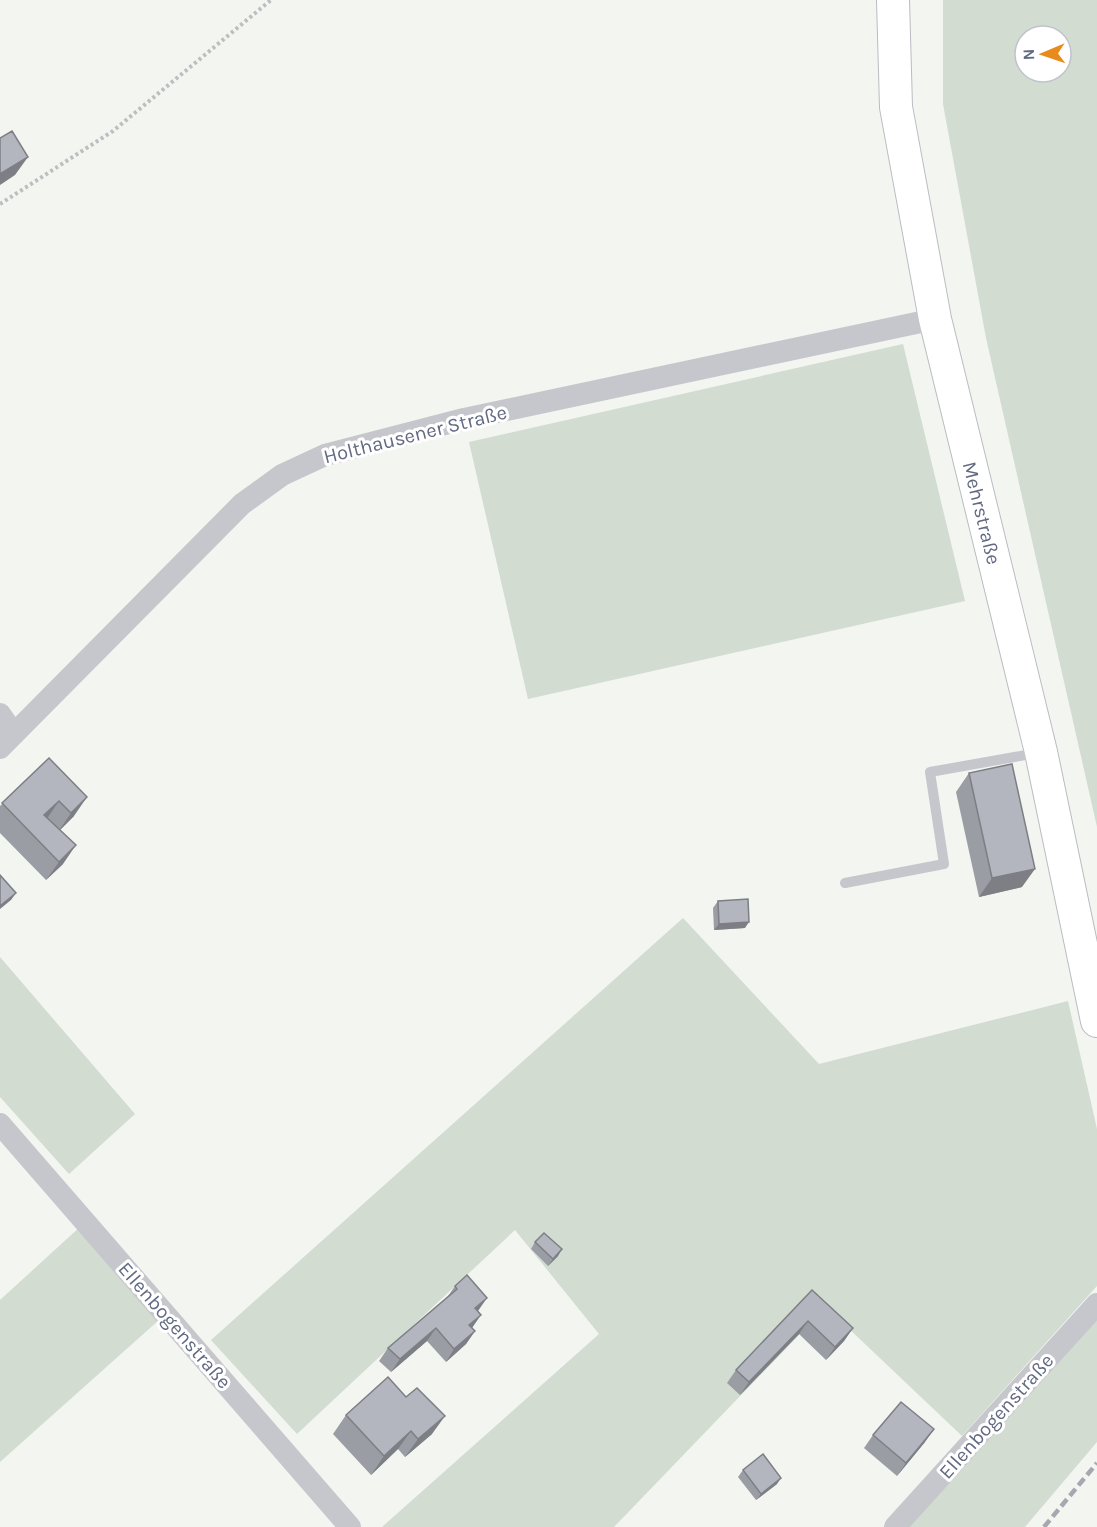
<svg xmlns="http://www.w3.org/2000/svg" width="1097" height="1527" font-family="Karla,sans-serif">
  <style>
    .green { fill: #d2dcd1; fill-rule: evenodd }
    .lines { fill: none; stroke-linecap: round; stroke-linejoin: round }
    .secondary-casing { stroke: #babcc2; stroke-width: 34 }
    .path { stroke: #bdbec0; stroke-width: 4; stroke-dasharray: 3 3; stroke-linecap: butt }
    .lane { stroke: #c6c7cc; stroke-width: 10 }
    .street { stroke: #c6c7cc; stroke-width: 22 }
    .secondary { stroke: #fff; stroke-width: 32 }
    .rail { stroke: #a5a8b0; stroke-width: 4.5; stroke-dasharray: 9 4.5; stroke-linecap: butt }
    .wall { fill: #9a9da3 }
    .shaded-wall { fill: #7d7f85 }
    .building { fill: #b3b6be; stroke: #7d7f85; stroke-width: 1.5 }
    .labels { text-anchor: middle; stroke-width: 6; stroke-linejoin: round; paint-order: stroke }
    .street-label { font-size: 20px; fill: #626a82; stroke: #fff }
  </style>
  <rect width="100%" height="100%" fill="#f3f5f0"/>
  <path class="green" d="M943 0H1097V827L986 338 943 104ZM1025 36H1061V72H1025Z
    M903 344 965 601 528 699 469 442Z
    M683 918 819 1064 1068 1001 1097 1129V1286L962 1436 826 1307 614 1527H382L599 1334 515 1230 297 1434 211 1340Z
    M0 957 135 1114 69 1174 0 1097Z
    M81 1226 159 1320 0 1462V1300Z
    M1097 1315V1442L1025 1527H907Z"/>
  <g class="lines">
    <defs>
      <path id="secondary" d="M893 0 896 107 935 319 1041 752 1097 1021"/>
    </defs>
    <use href="#secondary" class="secondary-casing"/>
    <path class="path" d="M0 204 113 131 271 0"/>
    <path class="lane" d="M845 883 944 864 930 772 1037 753"/>
    <path class="street" d="M0 714 14 734
      M0 748 242 504 282 475 325 455 464 419 935 319
      M0 1124 350 1527
      M895 1527 1097 1304"/>
    <use href="#secondary" class="secondary"/>
    <path class="rail" d="M1044 1527 1097 1463"/>
  </g>
  <path class="wall" d="M49 758 74 816 60 830 63 864 46 880 0 833V806Z
    M969 773 1022 887 979 897 956 792Z
    M718 901 745 928 714 930 713 908Z
    M535 1242 558 1256 548 1266 531 1249Z
    M455 1286 477 1311 472 1328 475 1331 466 1344 446 1362 427 1341 391 1372 379 1361 388 1348 446 1299Z
    M812 1290 853 1328 844 1341 826 1360 799 1334 740 1395 727 1383 736 1370Z
    M346 1415 432 1434 405 1457 398 1449 371 1475 333 1434Z
    M873 1435 925 1442 897 1476 864 1448Z
    M743 1470 777 1484 756 1500 738 1477Z"/>
  <path class="shaded-wall" d="M28 157 15 175 0 185V174Z
    M87 797 74 816 58 832 71 813Z
    M59 801 46 820 31 834 44 815Z
    M76 845 63 864 46 880 59 862Z
    M1035 869 1022 887 979 897 992 878Z
    M16 893 11 900 0 909V906Z
    M749 922 745 928 714 930 719 924Z
    M562 1249 558 1256 548 1266 553 1259Z
    M487 1298 478 1311 475 1308Z
    M481 1315 472 1328 460 1338 469 1325Z
    M808 1321 799 1334 740 1395 749 1382Z
    M436 1328 427 1341 391 1372 400 1359Z
    M853 1328 844 1341 826 1360 835 1347Z
    M475 1331 466 1344 446 1362 454 1349Z
    M445 1416 432 1434 405 1457 418 1439Z
    M934 1429 925 1442 897 1476 906 1463Z
    M411 1431 398 1449 371 1475 384 1456Z
    M781 1478 777 1484 756 1500 761 1494Z"/>
  <path class="building" d="M12 131 28 157 0 174V138Z
    M49 758 87 797 71 813 59 801 44 815 76 845 59 862 2 803Z
    M1012 764 1035 869 992 878 969 773Z
    M0 875 16 893 0 906Z
    M748 899 749 922 719 924 718 901Z
    M544 1233 562 1249 553 1259 535 1242Z
    M467 1275 487 1298 475 1308 481 1315 469 1325 475 1331 454 1349 436 1328 400 1359 388 1348 457 1289 455 1286Z
    M812 1290 853 1328 835 1347 808 1321 749 1382 736 1370Z
    M388 1377 406 1397 417 1388 445 1416 418 1439 411 1431 384 1456 346 1415Z
    M901 1402 934 1429 906 1463 873 1435Z
    M763 1454 781 1478 761 1494 743 1470Z"/>
  <g class="labels">
    <g class="street-label">
      <text transform="translate(415 434) rotate(-14)" y="7">Holthausener Straße</text>
      <text transform="translate(982 513) rotate(76)" y="7">Mehrstraße</text>
      <text transform="translate(175 1325) rotate(49)" y="7">Ellenbogenstraße</text>
      <text transform="translate(996 1416) rotate(-48)" y="7">Ellenbogenstraße</text>
    </g>
  </g>
  <g transform="translate(1043 54) rotate(268)"><circle r="28" fill="#ffffff" stroke="#c0c3cd" stroke-width="1.5"/>
  <path d="M0-4.5L10 22L0 15L-10 22Z" fill="#e98a1c"/>
  <text y="-9" font-size="16" font-weight="bold" text-anchor="middle" fill="#626a82">N</text>
  </g>
</svg>
